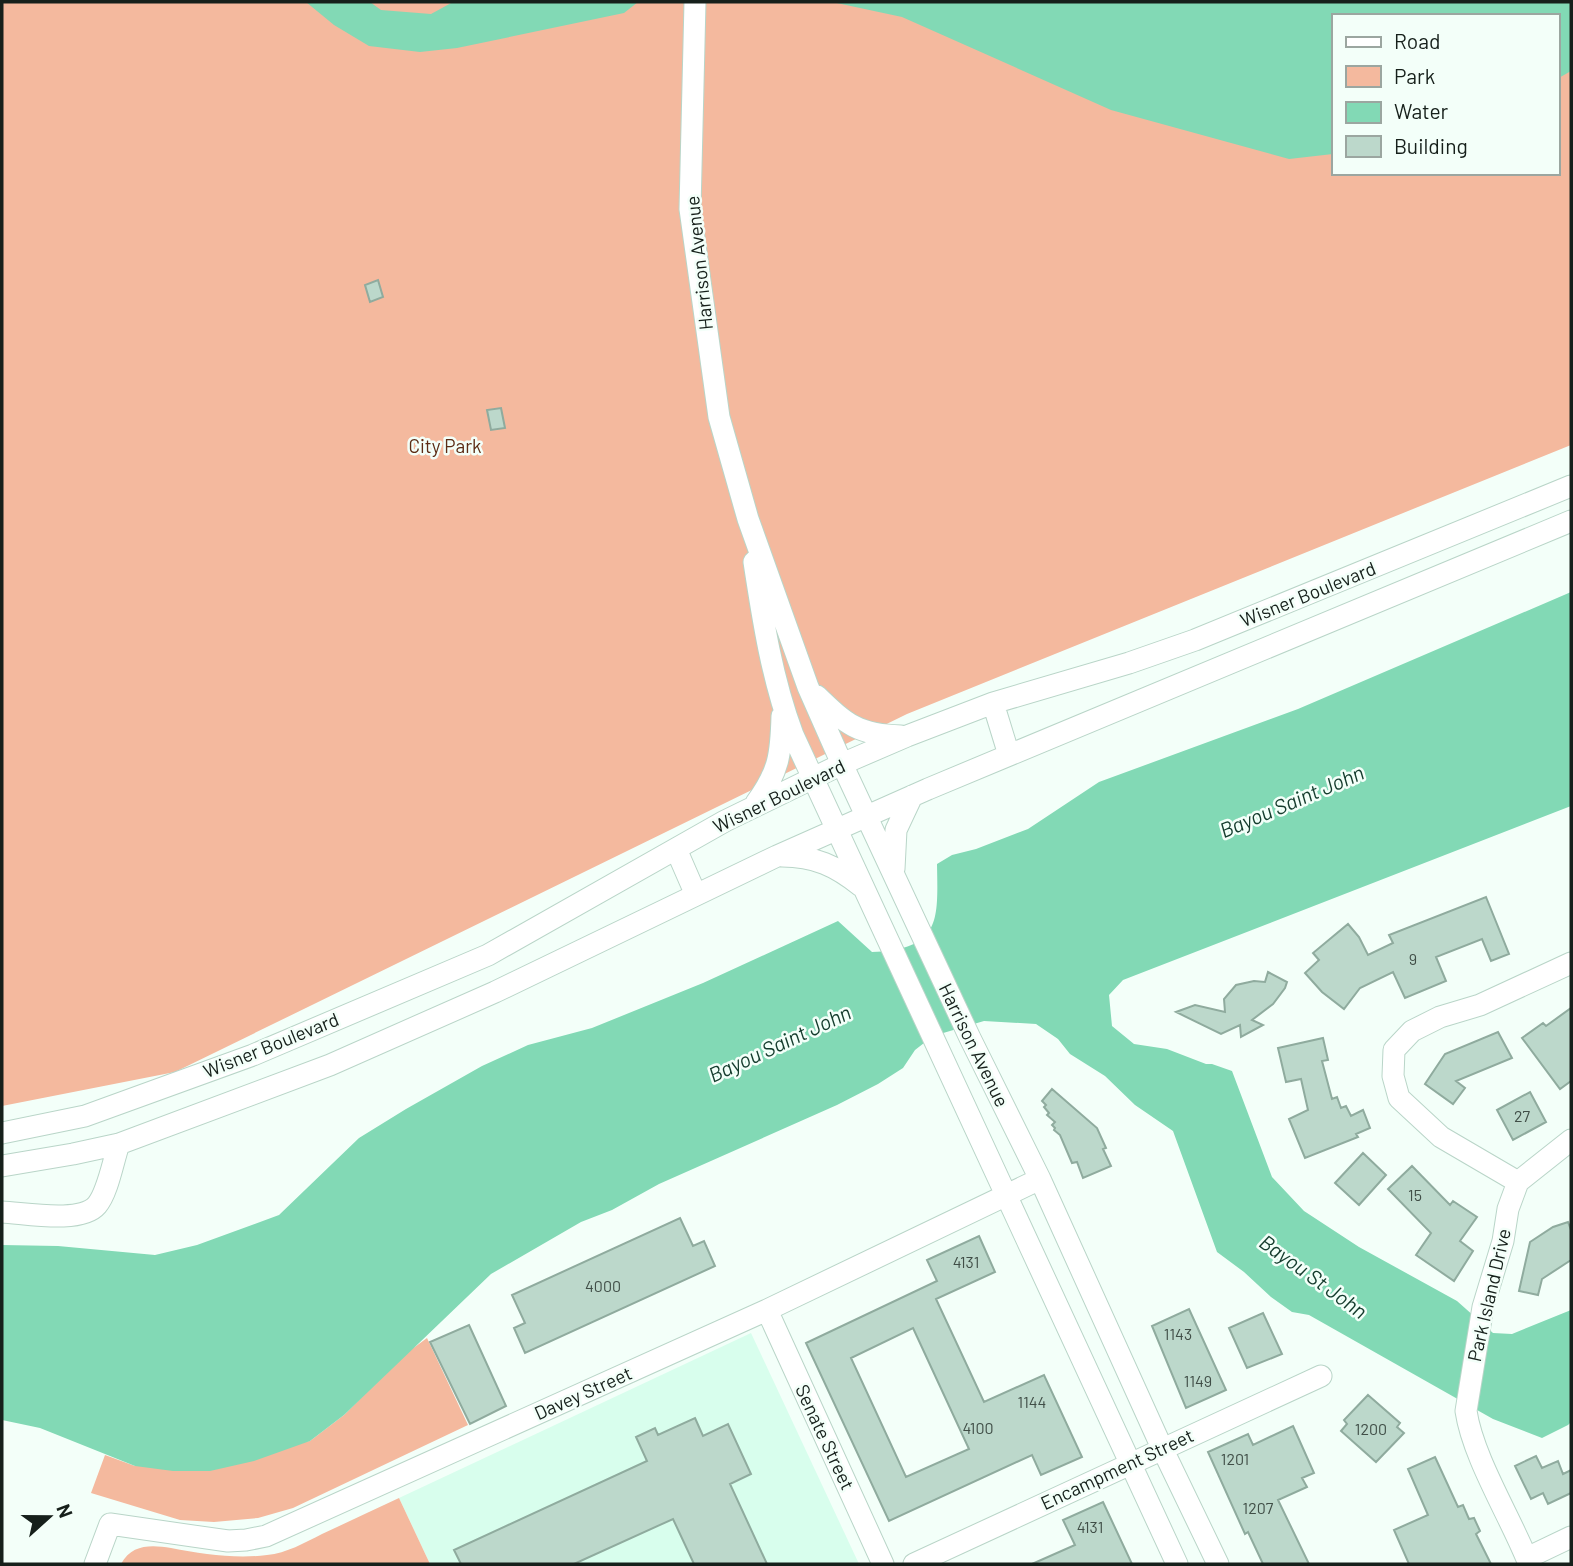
<svg xmlns="http://www.w3.org/2000/svg" width="1573" height="1566" font-family="Barlow,sans-serif">
  <style>
    .built { fill: #d8feed }
    .green { fill: #f4b99e; fill-rule: evenodd }
    .water { fill: #82d9b5 }
    .building { fill: #bcd8cb; stroke: #8fab9e; stroke-width: 2; fill-rule: evenodd }
    .lines { fill: none; stroke-linecap: round; stroke-linejoin: round }
    .minor-casing { stroke: #b9d5c8; stroke-width: 23 }
    .minor { stroke: #fff; stroke-width: 21 }
    .labels { text-anchor: middle; stroke-width: 5; stroke-linejoin: round; paint-order: stroke }
    .number-label { font-size: 16px; fill: #404e47 }
    .street-label { font-size: 19px; fill: #16201b; stroke: #f3fff9 }
    .park-label { font-size: 19px; fill: #5c2c14; stroke: #f3fff9 }
    .water-label { font-size: 21px; font-style: italic; fill: #143c2d; stroke: #f3fff9 }
  </style>
  <rect width="100%" height="100%" fill="#f3fff9"/>
  <path class="built" d="M751 1333 859 1564H430L399 1498Z"/>
  <path class="green" d="M2 2H1571V445L907 714 175 1072 2 1106ZM1333 16H1557V173H1333Z
    M427 1338 468 1425 293 1508 258 1518 214 1522 180 1520 91 1493 105 1455 135 1466 310 1441 344 1415 408 1352Z
    M399 1498 430 1564H121C132 1544 151 1545 171 1548 203 1554 235 1559 267 1555 287 1553 304 1543 322 1534 348 1522 373 1510 399 1498Z"/>
  <path class="water" d="M306 2H370L381 10 431 14 453 2H638L624 13 457 48 420 52 369 46 334 25Z
    M832 2H1571V71L1557 79V16H1333V154L1289 159 1111 110 902 17Z
    M1571 592V806L1123 980 1109 995 1112 1026 1134 1044 1167 1049 1206 1064H1212L1232 1071 1272 1177 1304 1211 1359 1247 1457 1301 1493 1333 1512 1334 1571 1310V1422L1568 1425 1542 1438 1493 1419 1309 1315 1292 1312 1271 1297 1244 1272 1217 1252 1173 1131 1135 1105 1105 1076 1070 1054 1058 1039 1036 1024 984 1021 933 1036 915 1050 903 1068 878 1084 837 1105 659 1184 612 1210 581 1222 491 1274 344 1415 310 1441 254 1461 210 1471H173L135 1466 40 1428 2 1420V1245L58 1246 155 1255 197 1245 279 1215 359 1138 406 1109 482 1066 528 1045 592 1028 703 983 838 921 872 952C941 949 938 921 937 864L952 855 976 849 1028 829 1099 782 1298 709Z"/>
  <path class="building" d="M378 280 383 297 370 302 365 285Z
    M501 408 505 428 491 430 487 410Z
    M1486 897 1509 954 1491 961 1482 939 1436 957 1446 981 1405 998 1393 972 1360 988 1344 1009 1322 992 1305 973 1319 960 1313 953 1348 924 1359 937 1368 955 1393 943 1389 935Z
    M1268 972 1287 982 1285 988 1273 1004 1252 1020 1263 1025 1241 1037 1240 1025 1221 1034 1176 1012 1195 1005 1225 1012 1224 999 1236 985 1254 981 1265 982Z
    M1571 1008V1081L1560 1089 1522 1038 1543 1023 1546 1026Z
    M1498 1032 1512 1058 1456 1081 1465 1088 1453 1104 1425 1084 1445 1054Z
    M1323 1038 1328 1060 1322 1061 1332 1099 1337 1097 1341 1108 1346 1106 1351 1116 1363 1110 1370 1128 1356 1134 1358 1137 1305 1158 1289 1119 1308 1110 1301 1079 1286 1082 1278 1048Z
    M1052 1089 1097 1128 1106 1148 1103 1149 1111 1166 1083 1178 1077 1162 1072 1163 1060 1135 1054 1130 1055 1128 1052 1125 1055 1122 1047 1115 1049 1113 1044 1107 1046 1105 1042 1101Z
    M1530 1092 1546 1122 1513 1140 1497 1110Z
    M1363 1153 1386 1175 1359 1205 1335 1183Z
    M1412 1166 1450 1205 1453 1201 1477 1217 1460 1241 1473 1251 1454 1281 1416 1255 1431 1233 1388 1189Z
    M680 1218 693 1246 704 1241 715 1266 525 1353 514 1328 525 1323 512 1295Z
    M1568 1222 1571 1230V1260L1542 1279 1538 1295 1519 1291 1530 1242 1553 1227Z
    M979 1236 995 1272 936 1299 984 1402 1044 1375 1082 1457 1041 1475 1032 1455 889 1521 806 1343 937 1281 927 1260ZM913 1328 969 1449 906 1477 851 1358Z
    M1189 1309 1226 1390 1186 1408 1152 1326Z
    M1263 1313 1282 1354 1247 1368 1229 1328Z
    M469 1325 506 1406 470 1424 430 1342Z
    M1368 1395 1400 1423 1397 1427 1404 1433 1376 1462 1341 1431 1347 1424 1344 1420Z
    M695 1418 703 1436 728 1424 751 1474 730 1484 767 1564H694L673 1519 574 1564H461L454 1550 647 1461 636 1437 655 1428 658 1435Z
    M1293 1426 1314 1473 1302 1478 1307 1487 1278 1500 1309 1564H1263L1248 1532 1245 1534 1208 1452 1248 1434 1253 1445Z
    M1536 1456 1542 1468 1558 1461 1563 1474 1571 1470V1493L1548 1504 1543 1493 1531 1499 1515 1466Z
    M1435 1457 1458 1507 1463 1505 1469 1519 1474 1518 1480 1531 1476 1534 1491 1564H1409L1394 1530 1428 1515 1408 1469Z
    M1103 1502 1132 1564H1032L1075 1545 1063 1520Z"/>
  <g class="lines">
    <defs>
      <path id="minor" d="M695 2 690 209 719 417 748 519 808 687 842 764 970 1038 1040 1179 1162 1448 1218 1564
        M754 562C763 621 772 679 793 735L1177 1564
        M817 696C846 724 858 735 901 736
        M993 703 1009 755
        M756 803C779 772 781 754 782 716
        M676 849 696 895
        M782 856C815 856 836 866 861 886
        M894 869 896 830 912 796
        M2 1133 85 1116 253 1055 488 955 725 821 842 764 907 736 993 703 1129 663 1195 640 1571 486
        M2 1166 73 1154 119 1144 330 1065 495 992 777 856 928 789 1571 521
        M1518 1182 1441 1137 1399 1098 1393 1076 1394 1050 1412 1031 1440 1017 1480 1005 1571 963
        M2 1212C25 1213 81 1224 97 1205 108 1192 113 1161 119 1144
        M767 1310 883 1564
        M1527 1558 1571 1537
        M95 1564 110 1524 228 1541 246 1540 266 1536 767 1310 1040 1179
        M914 1564 1321 1376
        M1529 1564C1511 1518 1473 1458 1466 1411L1483 1307 1503 1241 1508 1209 1518 1182 1571 1140"/>
    </defs>
    <use href="#minor" class="minor-casing"/>
    <use href="#minor" class="minor"/>
  </g>
  <g class="labels">
    <g class="number-label">
      <text x="1413" y="965">9</text>
      <text x="1522" y="1122">27</text>
      <text x="1415" y="1201">15</text>
      <text x="966" y="1268">4131</text>
      <text x="603" y="1292">4000</text>
      <text x="1178" y="1340">1143</text>
      <text x="1198" y="1387">1149</text>
      <text x="1032" y="1408">1144</text>
      <text x="978" y="1434">4100</text>
      <text x="1371" y="1435">1200</text>
      <text x="1235" y="1465">1201</text>
      <text x="1258" y="1514">1207</text>
      <text x="1090" y="1533">4131</text>
    </g>
    <g class="street-label">
      <text transform="translate(699 263) rotate(-96)" y="7">Harrison Avenue</text>
      <text transform="translate(1308 594) rotate(-22)" y="7">Wisner Boulevard</text>
      <text transform="translate(779 796) rotate(-26)" y="7">Wisner Boulevard</text>
      <text transform="translate(271 1045) rotate(-22)" y="7">Wisner Boulevard</text>
      <text transform="translate(974 1045) rotate(64)" y="7">Harrison Avenue</text>
      <text transform="translate(1489 1295) rotate(-77)" y="7">Park Island Drive</text>
      <text transform="translate(583 1393) rotate(-24)" y="7">Davey Street</text>
      <text transform="translate(825 1437) rotate(65)" y="7">Senate Street</text>
      <text transform="translate(1117 1469) rotate(-25)" y="7">Encampment Street</text>
    </g>
    <g class="park-label">
      <text x="445" y="453">City Park</text>
    </g>
    <g class="water-label">
      <text transform="translate(1292 802) rotate(-23)" y="7">Bayou Saint John</text>
      <text transform="translate(780 1044) rotate(-25)" y="7">Bayou Saint John</text>
      <text transform="translate(1313 1277) rotate(36)" y="7">Bayou St John</text>
    </g>
  </g>
  <rect width="1573" height="1566" fill="none" stroke="#16201b" stroke-width="7"/>
  <rect x="1332" y="14" width="228" height="161" fill="#f3fff9" stroke="#9ba6a0" stroke-width="2"/>
  <rect x="1346" y="37" width="35" height="10" fill="#ffffff" stroke="#9ba6a0" stroke-width="2"/>
  <text x="1394" y="49" font-size="21" fill="#16201b">Road</text>
  <rect x="1346" y="66" width="35" height="21" fill="#f4b99e" stroke="#9ba6a0" stroke-width="2"/>
  <text x="1394" y="84" font-size="21" fill="#16201b">Park</text>
  <rect x="1346" y="102" width="35" height="21" fill="#82d9b5" stroke="#9ba6a0" stroke-width="2"/>
  <text x="1394" y="119" font-size="21" fill="#16201b">Water</text>
  <rect x="1346" y="136" width="35" height="21" fill="#bcd8cb" stroke="#9ba6a0" stroke-width="2"/>
  <text x="1394" y="154" font-size="21" fill="#16201b">Building</text>
  <g transform="translate(49 1517) rotate(69)" stroke="#f3fff9" stroke-width="5" paint-order="stroke">
  <path d="M0-5L12 26L0 18L-12 26Z" fill="#16201b"/>
  <text y="-10" font-size="19" font-weight="bold" text-anchor="middle" fill="#16201b">N</text>
  </g>
</svg>
